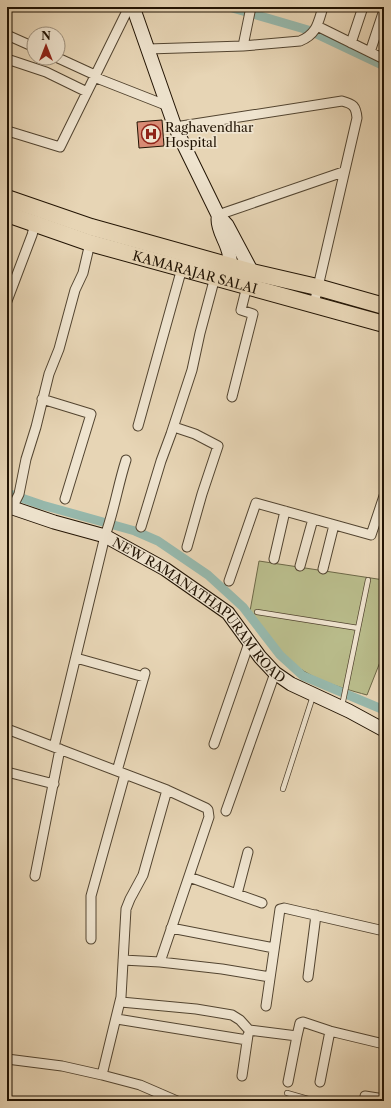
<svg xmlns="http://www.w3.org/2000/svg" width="391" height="1108" font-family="'Libre Caslon Text',serif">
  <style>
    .green { fill: #b9bc8b; stroke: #6d6847 }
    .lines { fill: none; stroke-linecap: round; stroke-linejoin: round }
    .canal { stroke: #97b9ad; stroke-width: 9 }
    .building { fill: #d78b74; stroke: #211303 }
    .service-casing { stroke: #524430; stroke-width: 6 }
    .minor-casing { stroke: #524430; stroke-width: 11 }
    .secondary-casing { stroke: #211303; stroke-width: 15 }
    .trunk-casing { stroke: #211303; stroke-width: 18 }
    .service { stroke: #efe4cf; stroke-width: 4.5 }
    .minor { stroke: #efe4cf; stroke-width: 9 }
    .secondary { stroke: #efe4cf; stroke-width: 13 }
    .trunk { stroke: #e7d5b5; stroke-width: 16 }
    .labels { text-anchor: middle; stroke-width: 3.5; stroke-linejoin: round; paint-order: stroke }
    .poi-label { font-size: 13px; fill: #211303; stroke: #efe4cf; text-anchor: start }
    .street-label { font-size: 13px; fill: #211303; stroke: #efe4cf }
  </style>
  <rect width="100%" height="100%" fill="#e7d5b5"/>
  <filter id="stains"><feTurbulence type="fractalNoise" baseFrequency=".005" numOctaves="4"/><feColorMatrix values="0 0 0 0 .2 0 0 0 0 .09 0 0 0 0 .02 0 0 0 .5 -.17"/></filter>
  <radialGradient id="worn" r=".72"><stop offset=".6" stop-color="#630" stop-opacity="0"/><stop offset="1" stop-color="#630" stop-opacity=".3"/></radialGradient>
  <path class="green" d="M259 561 384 580V652L367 695C338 687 308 679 286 657 273 643 262 626 250 611Z"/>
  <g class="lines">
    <path class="canal" d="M229 7 308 30 384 66
      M7 493 42 505 135 531 158 541 208 575 243 607 280 655 303 676 384 710"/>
  </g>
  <path class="building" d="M162 120 164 146 139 148 137 122Z"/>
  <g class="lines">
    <defs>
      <path id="service" d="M257 612 358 628
        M342 706 368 580
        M283 789 313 696
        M287 1093 315 1101"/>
      <path id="minor" d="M317 26 384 59
        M7 35 34 47
        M351 43 363 7
        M243 46 251 7
        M148 49 243 46 300 41C317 34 318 23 323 7
        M370 52 384 10
        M58 58 95 75
        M7 59 46 72 87 92
        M94 77 168 106
        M175 127 342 101C353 104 356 106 357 118L314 304
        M7 134 11 132 60 147 129 7
        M218 215 343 172
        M7 301 32 235 35 224
        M232 397 253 314 241 310 247 286
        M42 399 91 414 65 499
        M138 426 182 268
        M174 427 195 434 218 446 202 494 187 547
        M12 508 19 494 26 459 36 427 49 374 59 349 75 290 83 273 90 243
        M141 527 161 461 171 434 192 370 200 333 215 277 218 275
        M274 559 285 511
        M300 566 313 519
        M323 569 334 525
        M229 581 256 503 371 535 384 496
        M76 658 144 677
        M7 729 54 747
        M214 744 249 643
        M117 771 145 673
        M7 772 54 784
        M226 811 275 673
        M35 876 60 749
        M189 877 262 903
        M237 894 248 852
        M171 928 274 948
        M91 939V896L125 774
        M123 960 160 962 209 817 208 810 206 808 167 790
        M160 962 222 969 270 977
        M308 977 316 915
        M121 1002 196 1009 232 1015 240 1020 249 1030
        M266 1006 280 909 284 908 384 931
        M117 1019 247 1040
        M249 1030 297 1036 300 1023 303 1022 330 1031 384 1044
        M7 1059 62 1066 102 1075 140 1085 177 1101
        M102 1075 121 997 126 909 130 899 143 875 167 790 54 747 105 536C114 511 118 485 126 460
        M242 1076 248 1035
        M288 1082 297 1036
        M320 1082 330 1031
        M365 1096 384 1099"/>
      <g id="secondary">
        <path d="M133 7 175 127 218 215 227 225 252 272 251 278"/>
        <path d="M218 219C218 231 225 239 228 250 231 259 230 265 233 275"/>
        <path id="s1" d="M7 506 54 522 105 536 165 569 228 613 260 657 275 673 291 684 349 711 384 730"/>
      </g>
      <g id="trunk">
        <path d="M7 198 91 227 252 272 317 287 384 306"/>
        <path id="s2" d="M7 214 90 243 384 324"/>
      </g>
    </defs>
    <use href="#service" class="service-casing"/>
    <use href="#minor" class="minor-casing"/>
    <use href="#secondary" class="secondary-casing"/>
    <use href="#trunk" class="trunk-casing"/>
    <use href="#service" class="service"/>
    <use href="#minor" class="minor"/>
    <use href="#secondary" class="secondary"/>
    <use href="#trunk" class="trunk"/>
  </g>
  <defs>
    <symbol id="hospital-ring" viewBox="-11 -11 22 22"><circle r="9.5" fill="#efe4cf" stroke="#8f2418" stroke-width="1.5"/><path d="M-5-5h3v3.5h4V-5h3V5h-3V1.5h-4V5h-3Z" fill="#8f2418"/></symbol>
  </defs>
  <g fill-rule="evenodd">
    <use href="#hospital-ring" x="140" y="123" width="22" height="22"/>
  </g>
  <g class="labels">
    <g class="poi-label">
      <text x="165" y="132">Raghavendhar<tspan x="165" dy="15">Hospital</tspan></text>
    </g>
    <g class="street-label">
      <text dy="5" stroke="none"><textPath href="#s2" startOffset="197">KAMARAJAR SALAI</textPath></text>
      <text dy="5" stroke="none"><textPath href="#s1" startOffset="224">NEW RAMANATHAPURAM ROAD</textPath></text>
    </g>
  </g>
  <rect width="391" height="1108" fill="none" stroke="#e7d5b5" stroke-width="24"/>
  <rect x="8" y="8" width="375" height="1092" fill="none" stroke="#211303" stroke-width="2"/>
  <rect x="12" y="12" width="367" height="1084" fill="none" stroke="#211303"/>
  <g transform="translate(46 46)"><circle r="19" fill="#efe4cf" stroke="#9d907d"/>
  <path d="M0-3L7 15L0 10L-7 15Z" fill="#8f2418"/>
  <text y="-6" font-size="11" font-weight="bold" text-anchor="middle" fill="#211303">N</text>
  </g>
  <rect width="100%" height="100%" filter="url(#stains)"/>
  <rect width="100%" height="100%" fill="url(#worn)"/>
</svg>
